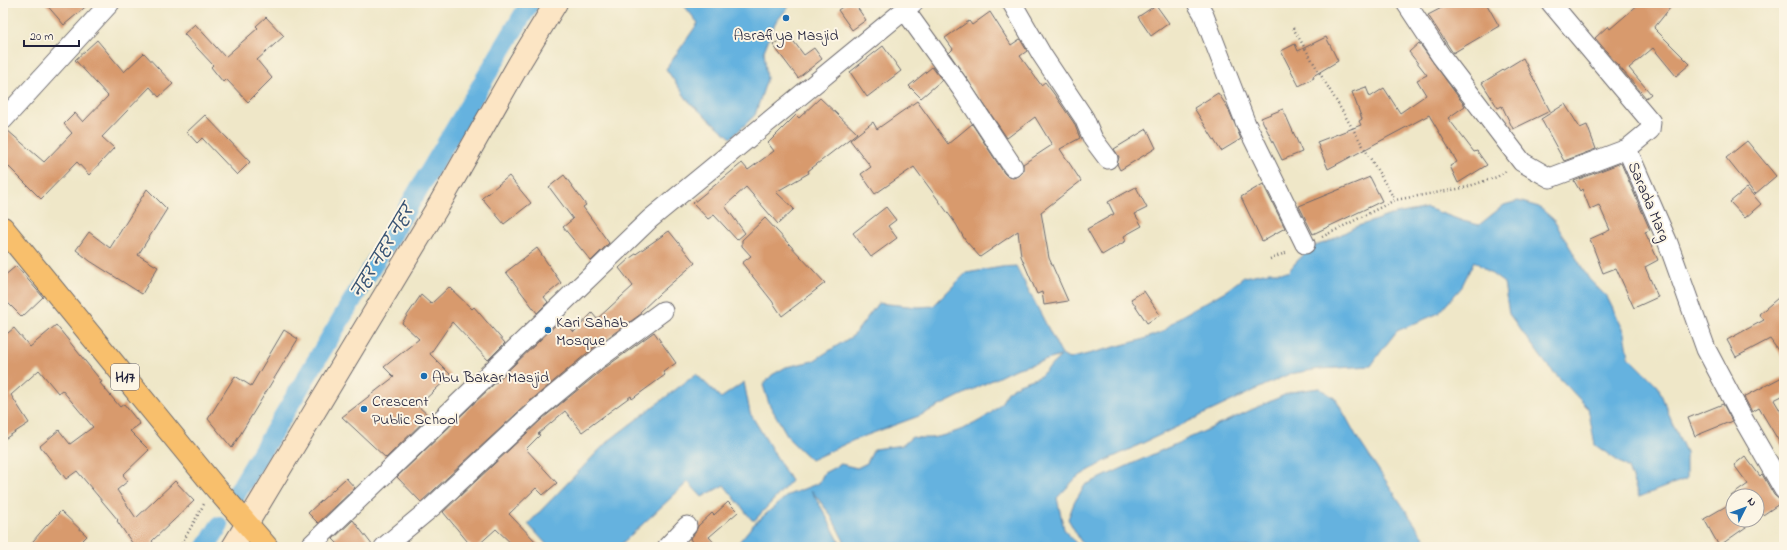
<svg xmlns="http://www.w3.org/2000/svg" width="1787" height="550" font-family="'Indie Flower','Playpen Sans Deva',sans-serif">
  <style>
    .water { fill: #65b2df; stroke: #446a8d }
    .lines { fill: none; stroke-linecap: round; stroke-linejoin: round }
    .canal { stroke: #65b2df; stroke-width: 19 }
    .building { fill: #d89a6d }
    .street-casing { stroke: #6a676c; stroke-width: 21 }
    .secondary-casing { stroke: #6a676c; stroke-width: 24 }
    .primary-casing { stroke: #6a676c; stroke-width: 24 }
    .path { stroke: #6a676c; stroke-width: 2.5; stroke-dasharray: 1 3; stroke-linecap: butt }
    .street { stroke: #fff; stroke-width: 19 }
    .secondary { stroke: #fce5c4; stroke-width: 22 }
    .primary { stroke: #f8bf6c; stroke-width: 22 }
    .poi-dot { fill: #1f6fb2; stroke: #fcf5e5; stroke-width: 1.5 }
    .labels { text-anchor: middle; stroke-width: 4; stroke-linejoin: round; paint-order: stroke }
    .shield { fill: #fcf5e5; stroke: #63616e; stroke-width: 1 }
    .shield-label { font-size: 15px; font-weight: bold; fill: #22223b }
    .poi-label { font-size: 16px; fill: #22223b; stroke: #fcf5e5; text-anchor: start }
    .street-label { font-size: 16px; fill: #22223b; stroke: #fcf5e5 }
    .water-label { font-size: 17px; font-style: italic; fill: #395474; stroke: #fcf5e5 }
  </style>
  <rect width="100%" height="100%" fill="#fcf5e5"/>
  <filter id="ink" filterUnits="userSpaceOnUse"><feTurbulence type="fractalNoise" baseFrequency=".025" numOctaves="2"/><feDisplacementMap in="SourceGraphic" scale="8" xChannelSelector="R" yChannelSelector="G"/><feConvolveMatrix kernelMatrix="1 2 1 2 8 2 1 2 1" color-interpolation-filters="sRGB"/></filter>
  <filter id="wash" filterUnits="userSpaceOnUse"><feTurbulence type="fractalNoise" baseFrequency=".012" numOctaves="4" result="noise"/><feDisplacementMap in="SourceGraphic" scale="16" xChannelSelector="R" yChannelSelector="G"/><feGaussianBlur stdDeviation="0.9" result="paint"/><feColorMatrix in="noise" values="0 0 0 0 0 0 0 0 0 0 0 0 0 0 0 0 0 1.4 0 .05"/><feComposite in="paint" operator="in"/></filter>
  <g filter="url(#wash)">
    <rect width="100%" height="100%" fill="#efe7c8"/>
    <path class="water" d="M682 3H792L775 23 764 51 767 79 755 115 731 138 689 102 666 69 698 23Z
      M1518 201 1539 207 1553 219 1589 279 1607 297 1625 333 1629 357 1658 386 1671 420 1686 452V479L1639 497 1628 468 1595 445 1588 408 1547 365 1509 314 1504 283 1474 261 1461 288 1439 313 1397 331 1382 350 1371 366 1320 369 1289 374 1107 460 1076 478 1057 498 1064 529 1079 547H847L830 514 811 490 825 514 842 547H735L753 525 788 495 819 483 824 473 841 464 857 468 867 463 874 449 903 445 912 437C918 438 924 438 930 438 955 435 999 417 1007 392L1019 384 1039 377 1061 356 1015 369 919 416 854 440 811 460 790 440 769 404 763 385 772 375 786 367 813 361 854 335 878 303 918 307 933 306 966 273 1002 267 1016 266 1062 355 1069 359 1141 340 1162 332 1178 318 1227 290 1244 277 1269 272H1288L1296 262 1312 247 1327 242 1355 227 1391 215 1427 208 1463 221 1479 225 1504 205Z
      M696 374 721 398 744 382 750 413 791 481 755 520H752L724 485 702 497 688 482 618 547H549L528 524 607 442Z
      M1319 388 1336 399 1358 439 1430 547H1084L1068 519 1074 503 1085 485 1291 392Z"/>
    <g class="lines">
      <path class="canal" d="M234 498 530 3
        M206 547 219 526"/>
    </g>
    <g id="blocks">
      <path class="building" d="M45 3H90L64 25Z
        M848 3H854L866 20 852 30 838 10Z
        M1451 3H1486L1499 26 1453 53 1428 15Z
        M1640 3H1674L1654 28 1690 64 1676 76 1653 48 1629 68 1651 94 1646 98 1595 38 1608 26 1610 29Z
        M1156 5 1169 23 1151 36 1138 17Z
        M990 12 1011 45 1020 39 1027 51 1020 56 1041 85 1045 82 1054 94 1074 123 1080 138 1060 149 1081 181 1041 212 1049 258 1068 301 1044 305 1042 292 1037 294 1021 256 1018 231 980 257 965 240 956 224 914 167 875 194 861 174 871 167 850 140 873 122 877 129 917 101 948 144 972 124 1004 173 1008 177 1013 178 1019 176 1023 172V164L1052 145 1035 117 1007 138 949 53 953 49 945 38 969 21 972 25Z
        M266 17 284 36 257 60 272 78 248 102 226 79 223 82 211 67 213 65 184 34 195 24 225 57 258 28 256 26Z
        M788 34 804 55 814 48 822 59 798 78 773 45Z
        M1326 37 1338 61 1313 76 1314 78 1299 86 1281 51 1295 44 1298 51Z
        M97 40 124 72 144 53 173 84 159 97 150 87 102 137 114 148 89 175 77 162 41 199 3 161V131L7 130 44 162 72 133 64 124 75 113 83 122 108 96 75 60Z
        M1419 43 1465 106 1448 118 1474 152 1477 151 1487 165 1458 183 1450 166 1457 162 1429 115 1328 169 1317 142 1361 125 1359 121 1362 119 1352 92 1366 87 1370 97 1384 88 1400 113 1426 95 1417 80 1427 75 1409 52Z
        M883 46 901 71 867 97 850 72Z
        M1523 58 1550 111 1513 129 1502 106 1498 108 1482 83Z
        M932 67 942 80 921 98 909 86Z
        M1218 93 1228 108 1241 139 1221 151 1194 108Z
        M820 98 857 133 808 171 809 173 776 192 794 209 778 224 746 187 725 206 745 233 737 240 714 215 708 219 693 203 742 163 748 170 774 151 768 143 796 115 799 118Z
        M1565 104 1580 128 1587 125 1596 149 1564 161 1541 119Z
        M1283 109 1302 152 1282 160 1261 118Z
        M205 115 250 162 237 175 202 138 197 143 187 132Z
        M1147 129 1156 148 1120 170 1117 164 1119 157 1114 149Z
        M1747 141 1776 176 1755 194 1726 158Z
        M1621 163 1650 230 1645 232 1658 260 1645 267 1658 297 1634 308 1616 268 1603 273 1590 239 1610 230 1599 205 1590 209 1582 189 1580 191 1574 181Z
        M564 175 586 205 583 207 609 243 591 261 563 227 573 219 549 187Z
        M509 176 531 203 504 224 482 198Z
        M1370 177 1382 201 1313 234 1299 206Z
        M1263 184 1285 228 1262 241 1241 197Z
        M1136 187 1147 208 1135 214 1142 226 1124 236 1126 241 1102 255 1087 229 1114 214 1108 202Z
        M1747 188 1761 204 1745 218 1730 202Z
        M147 189 167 209 138 255 158 267 142 294 90 261 76 250 89 232 110 248Z
        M886 207 896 220 888 226 897 238 871 257 853 233Z
        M765 218 825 283 782 316 772 301 742 263 751 256 742 246V240Z
        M669 231 695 263 659 294 640 312 641 314 592 349 529 402 421 502 397 477 562 319 574 332 592 313 597 319 633 286 619 268 630 258Z
        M537 248 561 283 544 297 548 302 537 313 506 272Z
        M16 266 43 297 22 317 3 298V277Z
        M449 287 472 309 474 307 505 343 488 360 452 322 430 354 451 375 418 406 429 416 386 458 342 417 394 377 384 367 419 339 402 323 421 295 431 304Z
        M1144 291 1160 315 1147 323 1131 299Z
        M1784 293V359L1770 339 1736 357 1727 340 1764 320 1759 314Z
        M56 325 102 382 100 383 120 407 124 404 140 424 130 431 149 450 123 475 128 481 117 490 136 518 175 481 194 501 152 541 156 547H135L117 521 118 520 77 471 66 479 40 446 59 430 70 444 93 427 62 390 58 393 39 370 11 395 29 423 3 440V337L14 328 30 347Z
        M284 330 298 339 232 448 208 419 235 376 251 386Z
        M654 332 676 363 663 372 665 375 632 399 631 396 582 432 565 411 538 434 540 435 526 449 557 483 543 495 536 488 509 514 541 547H515L496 529 476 547H472L443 512 543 418 606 367Z
        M1784 376V395L1774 400 1784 417V450L1759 408 1752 412 1744 397Z
        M1723 404 1732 421 1695 436 1688 418Z
        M1745 456 1760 476 1762 474 1774 495 1782 502 1757 519V496H1733V499L1731 496 1748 484 1734 465Z
        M346 478 355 488 318 523 308 513Z
        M728 502 738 512 709 537 718 547H696L690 539 695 533 698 526 712 513 714 515Z
        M1733 502V520H1756L1719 546 1704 519Z
        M61 511 87 536 76 547H28L45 527Z
        M353 520 373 546V547H341L333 539Z"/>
    </g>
  </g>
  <g filter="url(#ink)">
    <use href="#blocks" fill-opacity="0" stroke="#6a676c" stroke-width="1"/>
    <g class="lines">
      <defs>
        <path id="street" d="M1012 3 1042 55 1084 118 1093 139 1108 159
          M1197 3 1203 13 1246 124 1305 244
          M1406 3 1441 56 1522 162 1550 178 1627 149 1650 130 1651 122 1551 3
          M904 9 961 88 1013 167
          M3 120 110 3
          M1627 149 1668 243 1706 349 1742 417 1784 490
          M309 547 650 219 913 3
          M384 547 432 507 536 410 599 358 663 311
          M667 547 687 526"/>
        <path id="secondary" d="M233 547 440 203 520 62 556 3"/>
        <path id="primary" d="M3 228 214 486 267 547"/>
      </defs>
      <use href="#street" class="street-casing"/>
      <use href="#secondary" class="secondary-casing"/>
      <use href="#primary" class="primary-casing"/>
      <path class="path" d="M1293 28 1395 200
        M1322 237 1395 200 1463 188 1497 177 1506 171
        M1270 259 1288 252
        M180 547 204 504"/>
      <use href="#street" class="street"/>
      <use href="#secondary" class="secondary"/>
      <use href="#primary" class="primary"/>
    </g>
  </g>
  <g class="poi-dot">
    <circle cx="786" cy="18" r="4"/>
    <circle cx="548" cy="330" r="4"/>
    <circle cx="424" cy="376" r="4"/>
    <circle cx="364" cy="409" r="4"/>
  </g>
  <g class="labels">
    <rect class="shield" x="111" y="364" width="28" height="26" rx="3"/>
    <g class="shield-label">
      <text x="125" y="382">H17</text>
    </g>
    <g class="poi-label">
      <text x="786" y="40" text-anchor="middle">Asrafiya Masjid</text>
      <text x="556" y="327">Kari Sahab<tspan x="556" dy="18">Mosque</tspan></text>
      <text x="432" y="382">Abu Bakar Masjid</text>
      <text x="372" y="406">Crescent<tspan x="372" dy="18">Public School</tspan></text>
    </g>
    <g class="street-label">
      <text transform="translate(1650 201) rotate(67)" y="6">Sarada Marg</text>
    </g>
    <g class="water-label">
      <text transform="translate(382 251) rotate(-59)" y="6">नहर नहर नहर</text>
    </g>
  </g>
  <rect width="1787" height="550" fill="none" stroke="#fcf5e5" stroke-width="16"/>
  <g transform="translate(1745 508) rotate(48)"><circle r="19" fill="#fcf5e5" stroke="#a5a1a1"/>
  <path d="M0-3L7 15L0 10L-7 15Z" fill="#1f6fb2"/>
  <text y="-6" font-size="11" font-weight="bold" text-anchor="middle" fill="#22223b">N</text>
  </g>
  <path d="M24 40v6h55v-6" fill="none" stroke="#22223b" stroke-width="2"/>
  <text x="30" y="40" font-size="12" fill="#22223b" stroke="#fcf5e5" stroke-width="3" paint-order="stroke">20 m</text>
</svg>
